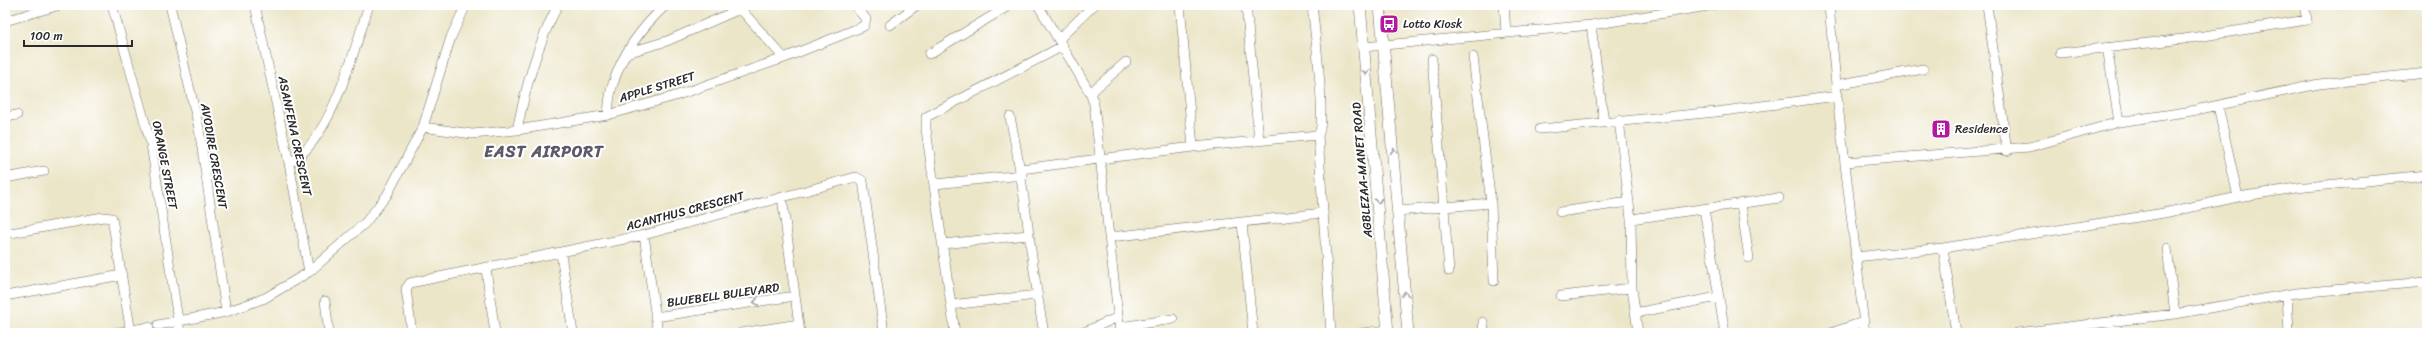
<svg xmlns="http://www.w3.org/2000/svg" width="2432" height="338" font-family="Sriracha,sans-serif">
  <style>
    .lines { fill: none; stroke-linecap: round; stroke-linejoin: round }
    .minor-casing { stroke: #6f6c62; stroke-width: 10 }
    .major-casing { stroke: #6f6c62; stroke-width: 12 }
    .minor { stroke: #fff; stroke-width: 9 }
    .major { stroke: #fff; stroke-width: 11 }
    .oneway { stroke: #a0a0a0 }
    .labels { text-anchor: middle; stroke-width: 4; stroke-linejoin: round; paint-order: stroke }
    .poi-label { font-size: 12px; fill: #2b2b2b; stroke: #fff; text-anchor: start }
    .street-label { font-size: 12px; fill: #2b2b2b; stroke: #fff }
    .district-label { font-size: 16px; font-weight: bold; letter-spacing: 1px; fill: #5e596a; stroke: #fff }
  </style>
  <rect width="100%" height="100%" fill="#fff"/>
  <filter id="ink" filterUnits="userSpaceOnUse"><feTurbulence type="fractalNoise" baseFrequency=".025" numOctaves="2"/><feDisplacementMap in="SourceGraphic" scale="8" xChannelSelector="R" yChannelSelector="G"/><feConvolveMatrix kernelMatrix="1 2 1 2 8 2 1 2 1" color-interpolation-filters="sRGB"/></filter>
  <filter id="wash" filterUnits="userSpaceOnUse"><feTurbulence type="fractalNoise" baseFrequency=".012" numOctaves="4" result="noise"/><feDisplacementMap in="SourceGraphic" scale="16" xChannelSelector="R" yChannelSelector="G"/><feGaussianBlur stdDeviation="0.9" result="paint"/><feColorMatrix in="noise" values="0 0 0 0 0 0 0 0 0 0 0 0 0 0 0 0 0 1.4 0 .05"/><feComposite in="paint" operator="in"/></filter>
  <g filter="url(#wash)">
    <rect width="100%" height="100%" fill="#ece6c9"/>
  </g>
  <g filter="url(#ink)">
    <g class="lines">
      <defs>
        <path id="minor" d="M112 5 151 144 180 333
          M170 5 199 128 226 312
          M255 5 289 163 309 272
          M737 5 784 58
          M1038 5 1090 93 1094 104 1120 333
          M1180 5 1193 147
          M1246 5 1259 140
          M1312 5C1314 24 1327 125 1318 135L1331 333
          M1504 5 1506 32
          M1829 5 1837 96 1865 333
          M1987 5 2007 151
          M5 21 60 5
          M890 25 917 5
          M1591 25 1604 122
          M1059 39 1094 5
          M1364 47 1591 25 1714 5
          M2107 47 2119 122
          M627 53 667 41 740 9
          M2060 53 2184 39 2307 20 2304 5
          M929 54 1010 5
          M1473 57 1491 203 1494 281
          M1432 59 1449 271
          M1836 85 1923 69
          M1090 93 1126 62
          M2218 106 2238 197
          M608 115C609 105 609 94 613 84 622 54 643 26 666 5
          M5 117 17 115
          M1010 117C1026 189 1030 261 1044 333
          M1619 120 1631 219 1632 288 1638 333
          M423 127 472 134 517 130 608 115 675 96 784 58 864 26 866 19 854 5
          M1540 129 1716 112 1837 96
          M517 130C526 86 537 45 558 5
          M1845 162 2029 147 2119 122 2186 112 2319 84 2427 73
          M289 163C331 142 355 47 369 5
          M1021 169 1193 147 1318 135
          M5 178 44 171
          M935 184 1022 175
          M782 197 800 333
          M1741 204 1749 258
          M1704 209 1725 333
          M1398 211 1491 203
          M1560 212 1629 202
          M1631 219 1779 198
          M1242 223 1253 333
          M5 234 103 217 112 218 131 333
          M644 235 658 333
          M1110 237 1322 213
          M943 244 1028 235
          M1943 248 1956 333
          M2167 248 2175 314
          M561 254 573 333
          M1855 257 1943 248 2164 213 2238 197 2296 188 2427 175
          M486 269 495 333
          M2287 295 2289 333
          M5 296 122 275
          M1561 296 1632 288
          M325 301 329 333
          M951 305 1037 295
          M1635 313 1718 297
          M655 317 795 296
          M2115 321 2118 333
          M1483 322 1484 333
          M158 325 226 312 265 298 309 272 365 223 387 195 423 127 451 37 466 5
          M1120 327 1173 319
          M114 333 149 327
          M412 333 406 289 410 283 644 235 856 177 863 181 884 333
          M741 333 799 324
          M955 333 926 129V117L1063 46
          M1082 333 1118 317
          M1362 333 1388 330
          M1831 333 1863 322
          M2017 333 2175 314 2296 293 2427 282"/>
        <path id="major" d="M1360 5 1388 333
          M1380 5 1408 333"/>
      </defs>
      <use href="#minor" class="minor-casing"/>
      <use href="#major" class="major-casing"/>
      <use href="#minor" class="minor"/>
      <use href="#major" class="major"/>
    </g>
    <defs><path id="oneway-chevron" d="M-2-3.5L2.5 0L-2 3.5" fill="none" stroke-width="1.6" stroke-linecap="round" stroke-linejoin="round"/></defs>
    <g class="oneway">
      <use href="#oneway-chevron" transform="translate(1366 72) rotate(85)"/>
      <use href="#oneway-chevron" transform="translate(1394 151) rotate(-95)"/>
      <use href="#oneway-chevron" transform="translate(1378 201) rotate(85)"/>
      <use href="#oneway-chevron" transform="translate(1405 294) rotate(-95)"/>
      <use href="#oneway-chevron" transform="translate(756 302) rotate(172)"/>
    </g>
  </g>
  <defs>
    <symbol id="bus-square" viewBox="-11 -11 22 22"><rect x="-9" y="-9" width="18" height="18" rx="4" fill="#b5179e" stroke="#fff"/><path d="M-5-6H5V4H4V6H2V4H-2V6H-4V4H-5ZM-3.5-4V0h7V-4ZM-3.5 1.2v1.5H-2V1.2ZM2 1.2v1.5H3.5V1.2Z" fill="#fff"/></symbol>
    <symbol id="building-square" viewBox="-11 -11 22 22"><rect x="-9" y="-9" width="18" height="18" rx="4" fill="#b5179e" stroke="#fff"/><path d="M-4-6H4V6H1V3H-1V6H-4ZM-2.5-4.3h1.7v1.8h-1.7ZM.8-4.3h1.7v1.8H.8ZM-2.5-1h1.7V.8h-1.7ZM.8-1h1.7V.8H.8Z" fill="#fff"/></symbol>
  </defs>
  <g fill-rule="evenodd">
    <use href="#bus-square" x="1378" y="13" width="22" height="22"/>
    <use href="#building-square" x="1930" y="118" width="22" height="22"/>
  </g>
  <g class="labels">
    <g class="poi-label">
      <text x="1403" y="28">Lotto Kiosk</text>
      <text x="1955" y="133">Residence</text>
    </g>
    <g class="street-label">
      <text transform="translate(657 87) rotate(-17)" y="4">APPLE STREET</text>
      <text transform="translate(295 136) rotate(78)" y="4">ASANFENA CRESCENT</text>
      <text transform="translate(214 156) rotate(80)" y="4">AVODIRE CRESCENT</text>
      <text transform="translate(165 165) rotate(79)" y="4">ORANGE STREET</text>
      <text transform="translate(1362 170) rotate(-95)" y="4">AGBLEZAA-MANET ROAD</text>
      <text transform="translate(685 211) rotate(-15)" y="4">ACANTHUS CRESCENT</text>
      <text transform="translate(723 295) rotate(-8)" y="4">BLUEBELL BULEVARD</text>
    </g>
    <g class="district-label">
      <text x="544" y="157">EAST AIRPORT</text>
    </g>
  </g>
  <rect width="2432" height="338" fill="none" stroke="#fff" stroke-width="20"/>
  <path d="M24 40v6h108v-6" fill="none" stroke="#2b2b2b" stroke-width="2"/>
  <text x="30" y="40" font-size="12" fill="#2b2b2b" stroke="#ffffff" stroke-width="3" paint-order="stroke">100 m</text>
</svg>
